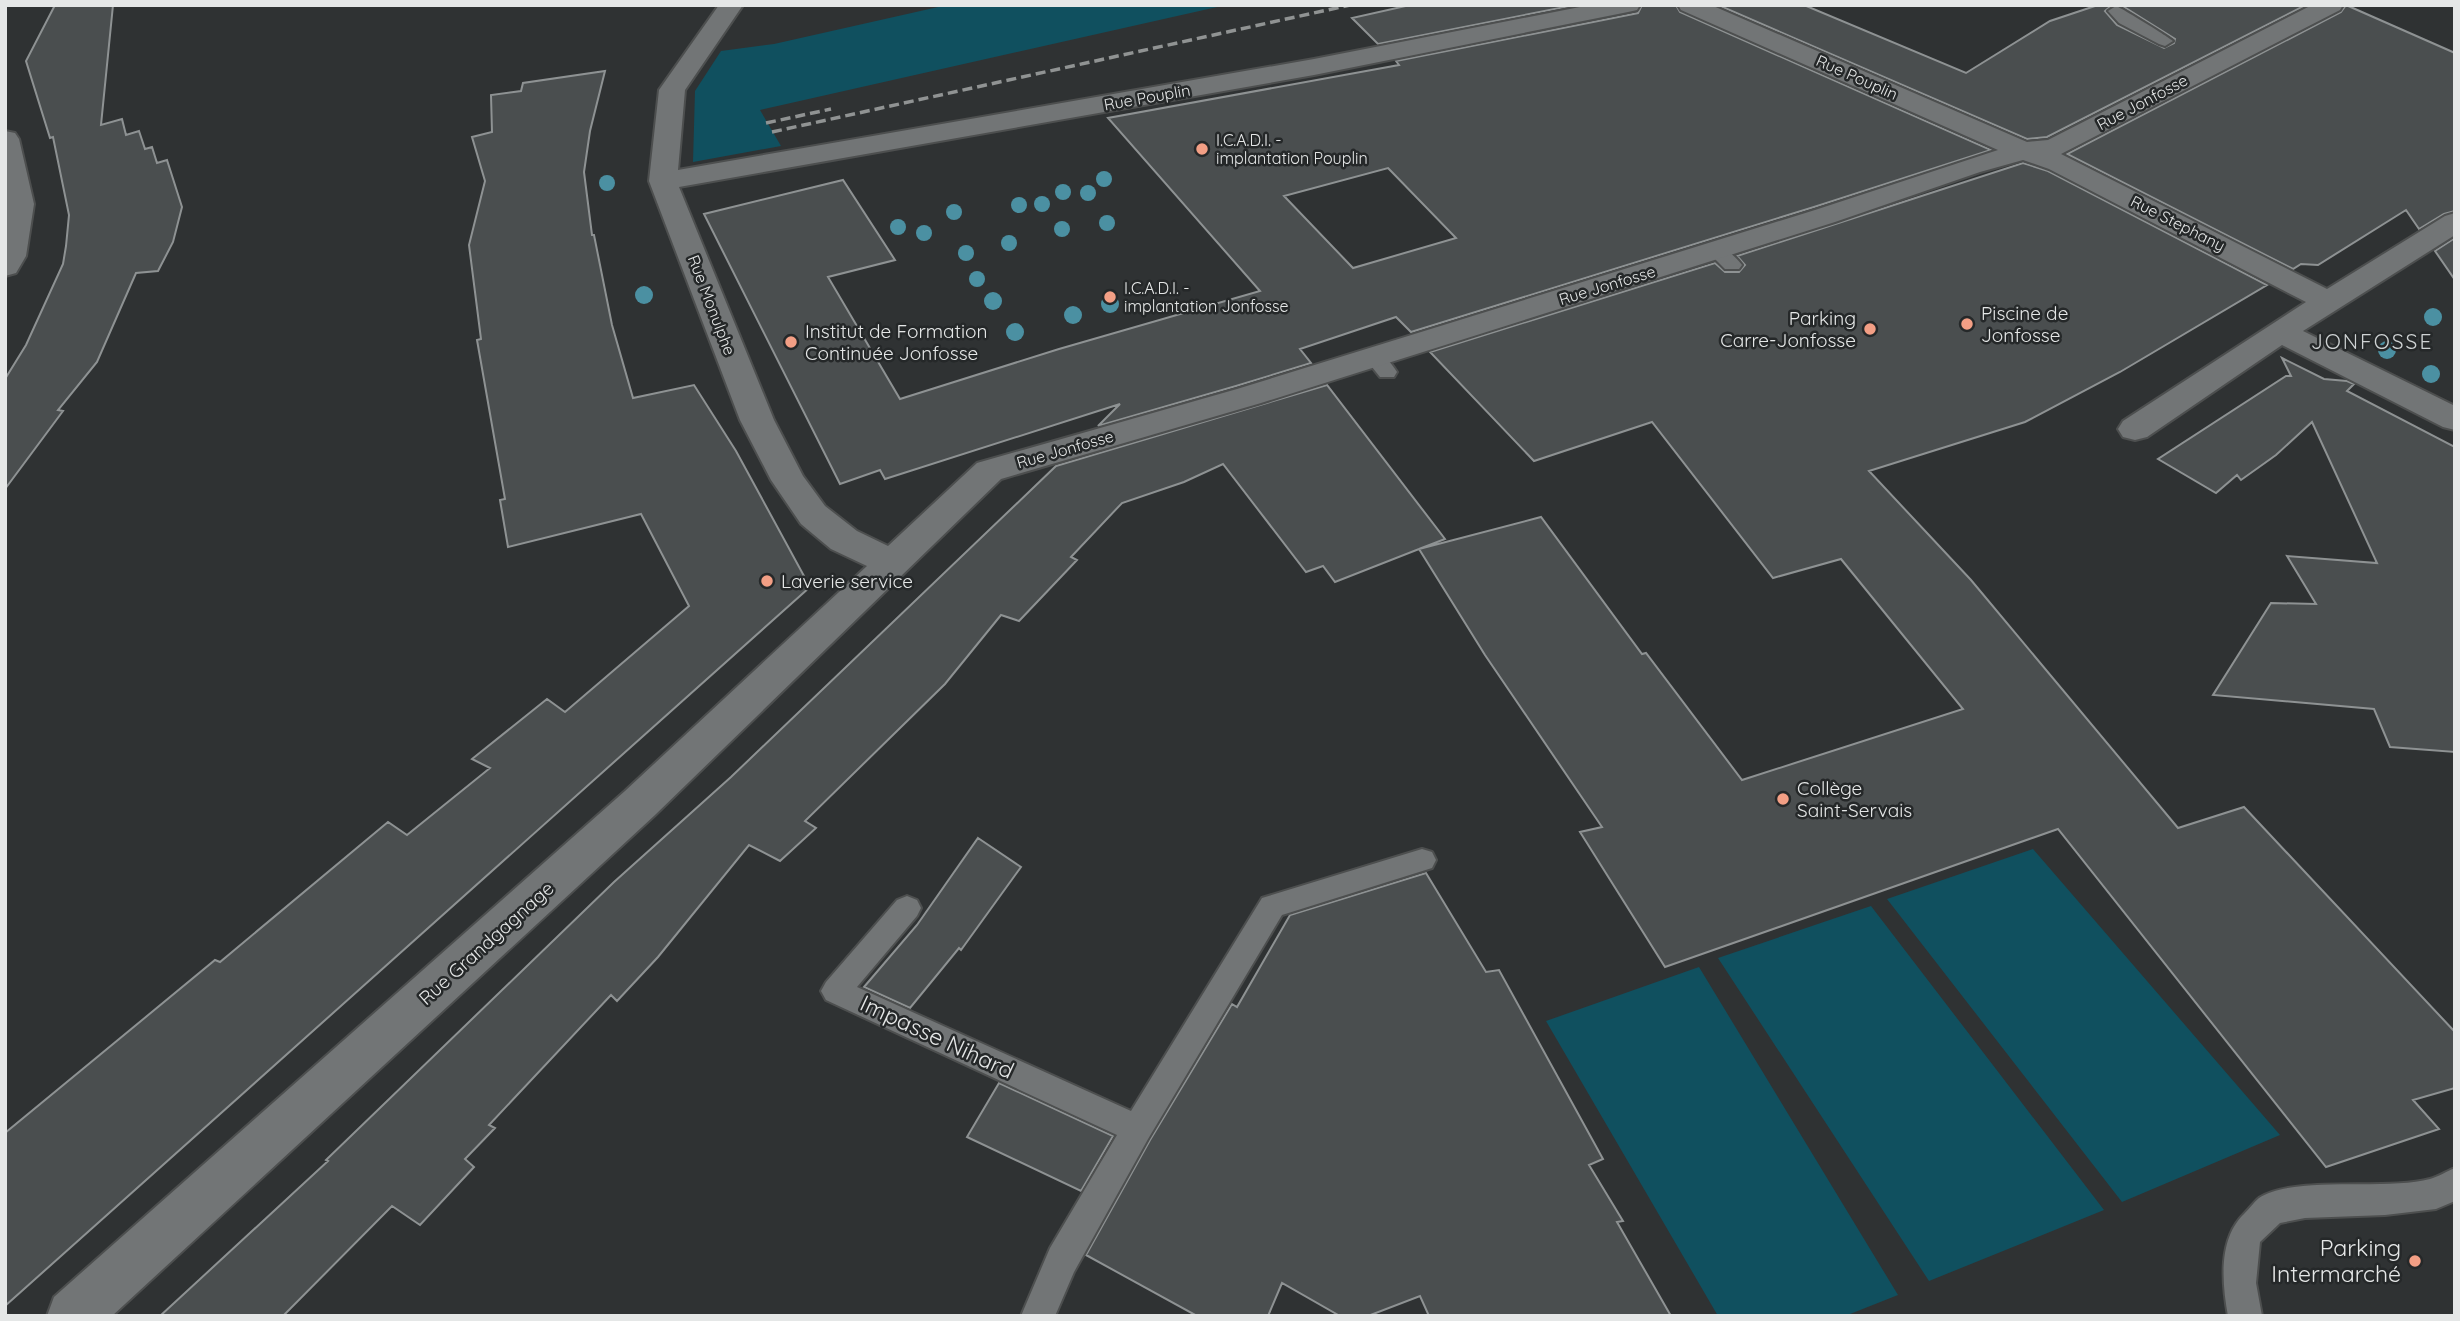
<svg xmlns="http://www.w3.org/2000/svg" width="2460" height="1321" font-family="Quicksand,sans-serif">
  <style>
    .green { fill: #10505f }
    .building { fill: #4a4e4f; stroke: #8e9293; stroke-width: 2; fill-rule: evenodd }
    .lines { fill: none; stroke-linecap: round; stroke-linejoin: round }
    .lane-casing { stroke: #4d4f4f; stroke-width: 4 }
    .street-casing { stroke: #4d4f4f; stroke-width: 4 }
    .lane { fill: #727576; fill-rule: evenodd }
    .street { fill: #727576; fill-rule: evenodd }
    .rail { stroke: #909393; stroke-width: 3.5; stroke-dasharray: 10 5; stroke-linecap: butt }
    .tree { fill: #4b90a2 }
    .poi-dot { fill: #f39f85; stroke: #252829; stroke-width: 2.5 }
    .labels { text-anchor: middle; stroke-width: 5; stroke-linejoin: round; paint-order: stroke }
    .far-street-label { font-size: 16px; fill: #e5e7e7; stroke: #252829 }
    .far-poi-label { font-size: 16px; fill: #e5e7e7; stroke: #252829; text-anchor: start }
    .poi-label { font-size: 19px; fill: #e5e7e7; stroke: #252829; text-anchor: start }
    .street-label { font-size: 19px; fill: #e5e7e7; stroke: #252829 }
    .neighbourhood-label { font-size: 21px; letter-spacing: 2px; fill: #ced2d3; stroke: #252829 }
    .near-street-label { font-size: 23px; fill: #e5e7e7; stroke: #252829 }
    .near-poi-label { font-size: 23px; fill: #e5e7e7; stroke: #252829; text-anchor: end }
  </style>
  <rect width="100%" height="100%" fill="#2f3233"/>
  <path class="green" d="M947 5H1226L760 110 781 146 693 162 695 91 721 51 774 44Z
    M2033 849 2280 1135 2122 1202 1887 899Z
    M1871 906 2104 1210 1929 1281 1718 958Z
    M1699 967 1898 1295 1845 1316H1718L1546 1021Z"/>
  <path class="building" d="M55 5H113L101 125 122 119 126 135 139 131 145 149 152 147 157 163 167 160 182 207 173 242 158 271 136 273 97 362 58 410 63 411 5 489V379L26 345 63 264 66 246 69 215 53 137 50 138 26 61Z
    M1410 5H1575L1378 44 1352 18Z
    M1642 5H1676L1680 12 1991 150 1814 207 1411 332 1396 317 1300 349 1311 363 1236 386 1098 426 1120 404 885 479 880 470 840 484 704 214 843 180 895 260 828 277 900 399 1059 349 1260 291 1108 118 1399 65 1396 61 1638 13ZM1388 168 1456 238 1353 268 1284 196Z
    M1718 5H1804L1966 73 2050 21 2098 5H2112L2105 11 2117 25 2164 48 2174 43 2175 39 2121 5H2306L2047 137 2027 139Z
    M2346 5 2455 53V211L2444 214 2419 229 2406 210 2318 265 2301 264 2293 269 2067 154 2341 12Z
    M605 71 590 131 584 172 592 235H594L612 325 633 398 694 385 736 451 810 587 5 1306V1133L215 960 220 962 388 822 407 835 490 768 472 759 547 699 565 712 689 606 641 514 508 547 500 500 505 499 477 340 481 339 469 245 485 181 472 137 492 132 491 95 521 91 523 83Z
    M2023 163 2048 171 2267 285 2120 372 2025 422 1869 471 1971 580 2178 828 2244 807 2455 1032V1088L2413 1100 2439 1129 2326 1167 2058 829 1665 967 1580 832 1602 827 1485 655 1419 549 1335 582 1323 566 1306 572 1223 464 1184 482 1122 503 1071 557 1077 560 1019 621 1001 615 945 684 805 821 816 828 780 861 749 845 658 957 617 1001 611 995 489 1125 495 1128 465 1159 474 1167 420 1225 392 1206 283 1316H160L328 1161 326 1160 614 882 731 777 1056 466 1327 385 1445 539 1419 549 1541 517 1642 654 1646 653 1742 780 1963 709 1841 559 1773 578 1652 422 1534 461 1430 352 1715 263 1725 272H1739L1745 265 1737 256Z
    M2455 238V280L2435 251Z
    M2282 358 2324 379 2347 381 2354 384 2347 391 2455 447V752L2390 747 2374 709 2213 695 2271 603 2316 604 2287 556 2377 563 2312 422 2276 455 2241 480 2237 475 2216 493 2158 459 2286 376H2291Z
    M978 838 1021 867 961 950 959 948 910 1008 864 987 917 925Z
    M1426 873 1486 972 1499 970 1603 1159 1589 1165 1623 1221 1617 1222 1671 1316H1429L1420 1296 1368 1316H1340L1282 1283 1268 1316H1197L1086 1255 1150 1140 1232 1004 1237 1007 1290 915Z
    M999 1083 1113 1136 1081 1191 967 1137Z"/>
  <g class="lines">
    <defs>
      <path id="lane" d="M2116 6C2120 7 2170 38 2173 41L2165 46 2159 44 2119 23 2108 11Z
        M1716 245C1726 248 1736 257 1742 265L1739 269H1725L1707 251 1709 247Z
        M1374 351C1384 353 1391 363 1397 372L1394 377H1380L1364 357 1367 353Z
        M1422 849 1432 852 1436 860 1432 868 1282 915 1148 1139 1074 1272 1055 1316H1021L1050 1248 1117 1135 826 1000 821 991 826 982 897 900 907 896 917 900 921 908 917 916 857 987 1131 1111 1262 898Z
        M2455 1168V1201L2436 1209 2385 1215 2305 1218 2280 1223 2260 1242 2256 1283 2262 1316H2228C2222 1283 2218 1239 2244 1214 2249 1209 2254 1202 2259 1198 2293 1175 2387 1191 2430 1179 2438 1177 2447 1171 2455 1168Z"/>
      <path id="street" d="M719 5H743L685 90 678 170 1314 59 1590 5H1640L1637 10 1628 12 1314 75 679 187 774 420 803 476 825 506 857 531 888 546 977 463 1237 389 1815 210 1998 150 1681 10 1678 5H1711L2027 142 2048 140 2312 5H2343L2340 10 2061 154 2327 289 2445 216 2455 213V235L2303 331 2455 406V430L2443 427 2282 345 2147 437 2135 440 2123 437 2118 429 2123 421 2306 302 2049 169 2023 160 1980 172 1835 222 1261 403 1001 479 655 815 112 1316H47L54 1297 625 791 867 566 831 549 801 524 771 480 740 420 649 181 659 90Z
        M5 131 15 133 19 139 34 204 26 256 16 273 5 276Z"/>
    </defs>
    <use href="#lane" class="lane-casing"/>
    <use href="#street" class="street-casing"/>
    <use href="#lane" class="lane"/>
    <use href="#street" class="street"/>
    <path class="rail" d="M766 123 831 109
      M772 132 1350 5"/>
  </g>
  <g class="tree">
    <circle cx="1104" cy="179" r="8"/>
    <circle cx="607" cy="183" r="8"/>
    <circle cx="1063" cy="192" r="8"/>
    <circle cx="1088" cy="193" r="8"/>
    <circle cx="1042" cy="204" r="8"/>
    <circle cx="1019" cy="205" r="8"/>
    <circle cx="954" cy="212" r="8"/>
    <circle cx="1107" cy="223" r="8"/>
    <circle cx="898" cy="227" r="8"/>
    <circle cx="1062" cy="229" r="8"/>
    <circle cx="924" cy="233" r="8"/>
    <circle cx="1009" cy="243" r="8"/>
    <circle cx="966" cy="253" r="8"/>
    <circle cx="977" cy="279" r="8"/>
    <circle cx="644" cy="295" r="9"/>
    <circle cx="993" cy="301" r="9"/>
    <circle cx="1110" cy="304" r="9"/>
    <circle cx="1073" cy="315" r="9"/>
    <circle cx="2433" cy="317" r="9"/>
    <circle cx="1015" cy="332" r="9"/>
    <circle cx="2387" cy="350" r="9"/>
    <circle cx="2431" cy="374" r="9"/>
  </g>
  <g class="poi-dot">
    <circle cx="1202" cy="149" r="7"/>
    <circle cx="1110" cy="297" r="7"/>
    <circle cx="1967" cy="324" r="7"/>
    <circle cx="1870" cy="329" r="7"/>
    <circle cx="791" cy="342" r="7"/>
    <circle cx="767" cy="581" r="7"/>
    <circle cx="1783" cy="799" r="7"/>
    <circle cx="2415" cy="1261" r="7"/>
  </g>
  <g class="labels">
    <g class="far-street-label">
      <text transform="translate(1857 77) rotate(24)" y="6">Rue Pouplin</text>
      <text transform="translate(1147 97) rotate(-10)" y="6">Rue Pouplin</text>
      <text transform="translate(2142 102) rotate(-28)" y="6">Rue Jonfosse</text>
      <text transform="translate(2178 223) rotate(27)" y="6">Rue Stephany</text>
      <text transform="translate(1607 285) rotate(-17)" y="6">Rue Jonfosse</text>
      <text transform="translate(712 305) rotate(69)" y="6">Rue Monulphe</text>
      <text transform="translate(1065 449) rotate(-16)" y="6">Rue Jonfosse</text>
    </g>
    <g class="far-poi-label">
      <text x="1216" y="146">I.C.A.D.I. -<tspan x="1216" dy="18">implantation Pouplin</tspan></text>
      <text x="1124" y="294">I.C.A.D.I. -<tspan x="1124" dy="18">implantation Jonfosse</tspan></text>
    </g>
    <g class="poi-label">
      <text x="1981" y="320">Piscine de<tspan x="1981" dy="22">Jonfosse</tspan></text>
      <text x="1856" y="325" text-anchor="end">Parking<tspan x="1856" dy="22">Carre-Jonfosse</tspan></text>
      <text x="805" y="338">Institut de Formation<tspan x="805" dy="22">Continuée Jonfosse</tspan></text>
      <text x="781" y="588">Laverie service</text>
      <text x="1797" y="795">Collège<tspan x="1797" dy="22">Saint-Servais</tspan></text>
    </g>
    <g class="street-label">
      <text transform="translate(486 943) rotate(-42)" y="7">Rue Grandgagnage</text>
    </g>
    <g class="neighbourhood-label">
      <text x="2372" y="349">JONFOSSE</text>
    </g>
    <g class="near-street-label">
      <text transform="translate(937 1037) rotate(25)" y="8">Impasse Nihard</text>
    </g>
    <g class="near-poi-label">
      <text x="2401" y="1256">Parking<tspan x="2401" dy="26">Intermarché</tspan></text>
    </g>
  </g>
  <rect width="2460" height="1321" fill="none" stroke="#e5e7e7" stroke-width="14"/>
</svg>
